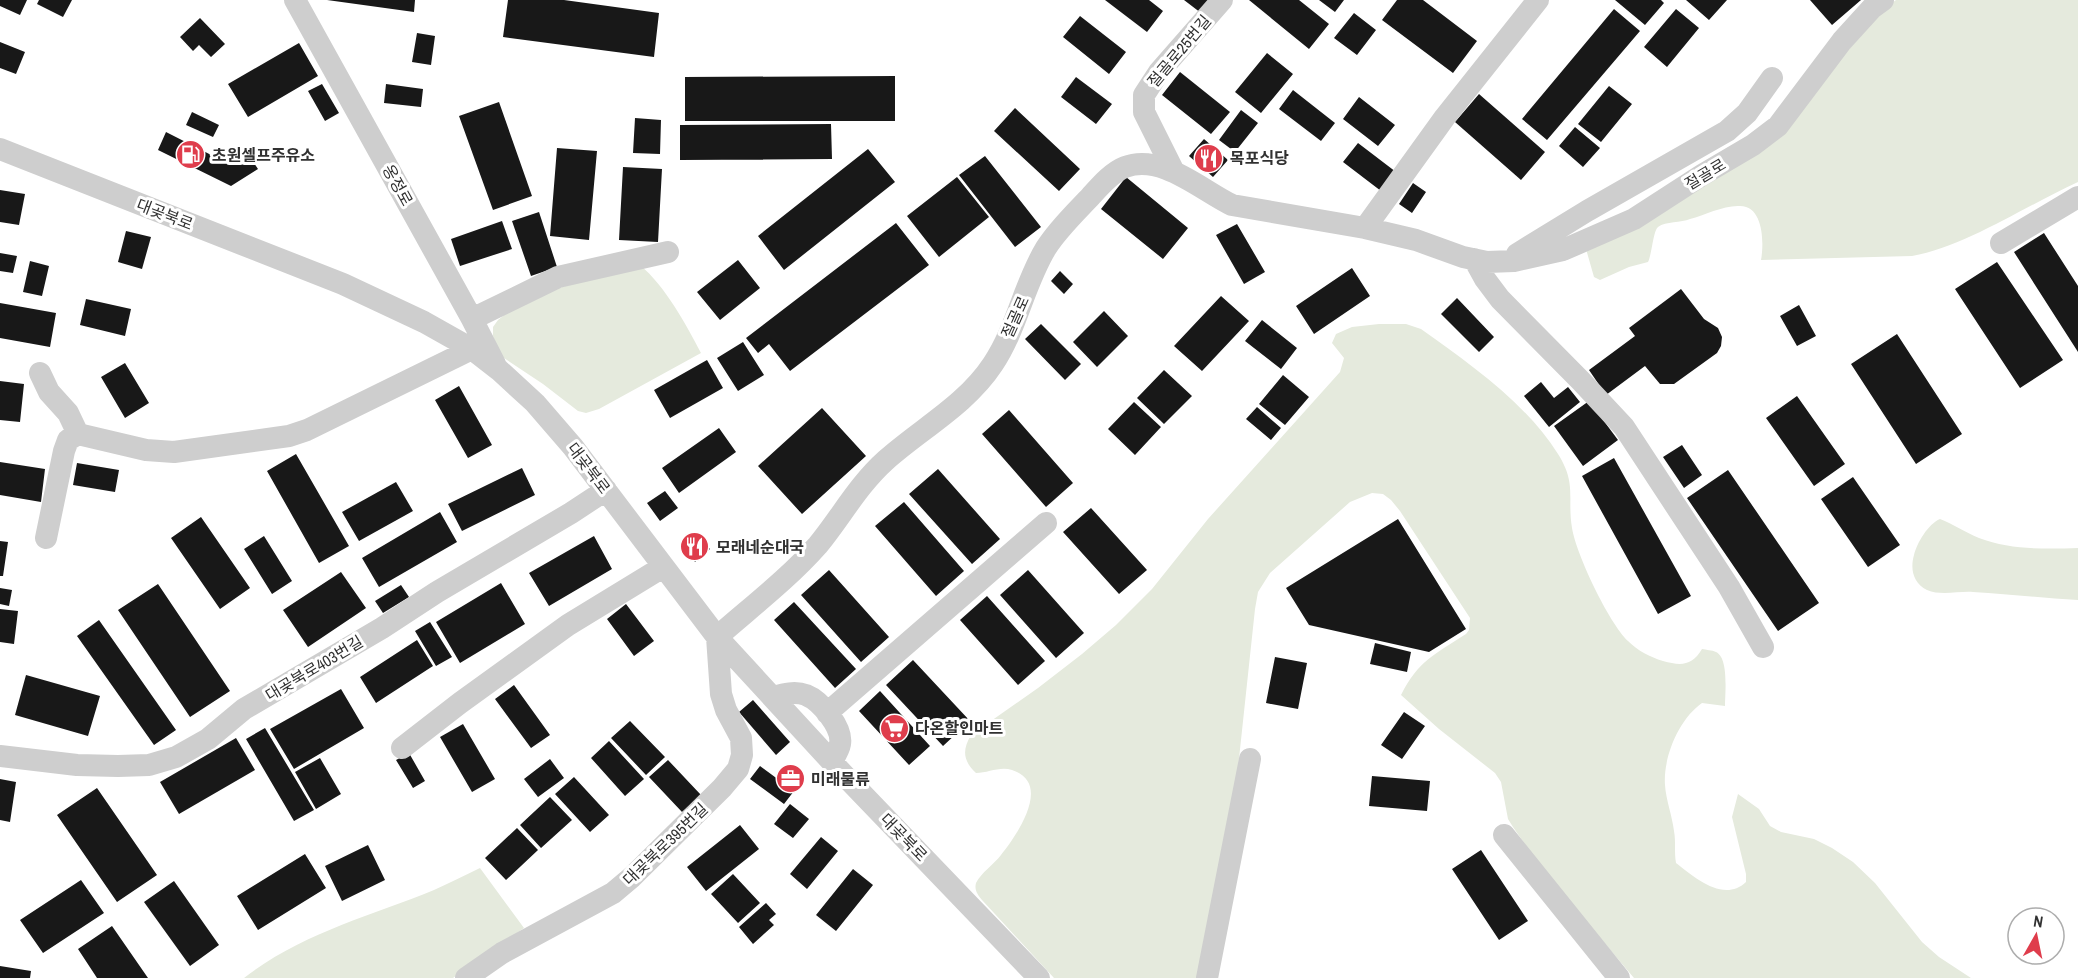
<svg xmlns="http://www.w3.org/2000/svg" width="2078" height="978" font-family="'Archivo Narrow','Noto Sans KR',sans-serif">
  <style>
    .green { fill: #e5eadd }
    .building { fill: #181818 }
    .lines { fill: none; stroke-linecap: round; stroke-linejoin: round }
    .minor { stroke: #cecece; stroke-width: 22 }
    .labels { text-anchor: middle; stroke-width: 6; stroke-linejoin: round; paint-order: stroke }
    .street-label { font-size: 16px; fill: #313131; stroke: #fff }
    .poi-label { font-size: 16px; font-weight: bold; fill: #313131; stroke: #fff; text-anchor: start }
  </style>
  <rect width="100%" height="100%" fill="#fff"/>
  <path class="green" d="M1896 0H2078V182C2027 205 1965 247 1912 256L1761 260C1764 244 1764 206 1740 206 1724 205 1705 215 1690 219 1681 223 1666 221 1658 227 1653 231 1652 254 1648 262L1629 267 1600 280 1594 277 1586 249 1649 219 1831 70 1885 8Z
    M640 265C665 286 686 324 701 353L599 409 586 413 578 411 543 384 501 356 493 336V327L498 320 508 312 541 293Z
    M1379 324H1406L1421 329C1470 364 1526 403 1558 454 1577 484 1567 497 1572 528 1576 554 1609 623 1628 641 1638 651 1650 657 1663 661 1681 666 1692 666 1702 649 1706 650 1712 650 1716 652 1729 658 1725 693 1725 706L1702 703C1679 719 1663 757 1665 785 1666 800 1672 815 1674 831 1676 842 1674 852 1676 863 1695 878 1724 903 1746 882V874L1732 817 1738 794 1759 809 1770 826 1781 832 1814 839 1832 848 1853 862 1875 883 1922 942 1939 957 1971 978H1634L1542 869 1513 827 1508 819 1501 782 1495 773 1439 729 1401 695C1418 661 1435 654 1466 634L1469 630 1470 618 1400 511 1391 500 1383 494 1372 493 1350 502 1270 573 1258 592 1255 609 1238 768 1198 978H1054L982 900C978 895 974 890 976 883 981 873 994 864 1001 855 1017 835 1053 783 1012 770 1000 766 988 773 976 773 963 761 962 750 971 735L1038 688 1082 654 1116 625 1152 589 1208 519 1340 372 1344 358 1332 343 1336 334 1352 327Z
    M1940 519C1953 524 1965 532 1979 538 2010 550 2045 549 2078 548V600C2043 598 2008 594 1973 592 1958 591 1941 596 1927 590 1913 583 1910 569 1914 555 1917 543 1928 524 1940 519Z
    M480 868 524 928 453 978H244C302 933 368 917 434 890 450 883 465 875 480 868Z"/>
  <path class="building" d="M0 0H27L20 15 0 6Z
    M39 0H72L63 17 37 4Z
    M327 0H415L414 12Z
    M508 0H564L659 13 654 57 503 37Z
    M1105 0H1149L1163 11 1147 32Z
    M1184 0H1210L1201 13Z
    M1249 0H1299L1329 24 1309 49Z
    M1319 0H1344L1335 12Z
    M1397 0H1423L1477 41 1453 73 1382 20Z
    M1615 0H1661L1664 3 1645 25Z
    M1686 0H1727L1709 20Z
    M1810 0H1861L1832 25Z
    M1614 9 1640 31 1547 140 1522 119Z
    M1676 9 1699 28 1667 67 1644 47Z
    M1354 13 1376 30 1357 55 1334 38Z
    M1080 16 1126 52 1109 74 1063 37Z
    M200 18 225 44 211 57 199 45 193 51 180 37Z
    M417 33 435 36 431 65 412 62Z
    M0 42 25 52 16 74 0 68Z
    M299 43 318 76 248 117 228 84Z
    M1267 53 1293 74 1261 113 1235 92Z
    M1180 72 1230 112 1211 134 1162 95Z
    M895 76V121H685V77Z
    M1076 77 1112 104 1096 124 1061 97Z
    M322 84 339 113 325 121 308 91Z
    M386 84 423 89 421 107 384 103Z
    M1609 86 1632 104 1601 142 1578 124Z
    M1293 90 1335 123 1321 141 1279 109Z
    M1479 94 1545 152 1521 180 1455 122Z
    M1359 97 1395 125 1378 146 1343 119Z
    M499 102 532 196 493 210 459 116Z
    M1015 108 1080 169 1059 191 994 131Z
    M1241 110 1258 123 1235 152 1219 140Z
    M192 112 219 125 213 137 186 125Z
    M635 118 661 120 660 154 633 153Z
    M831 124 832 159 680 160V125Z
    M1575 127 1600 148 1583 167 1559 146Z
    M166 132 223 161 244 148 258 169 231 186 158 150Z
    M1204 139 1228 160 1213 177 1189 156Z
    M1358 143 1396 172 1381 191 1343 162Z
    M557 148 597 151 589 240 550 236Z
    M868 149 895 182 784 270 758 236Z
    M985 156 1041 227 1015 247 959 175Z
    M623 167 662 169 658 242 619 240Z
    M957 177 989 217 939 257 907 216Z
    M1126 177 1188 228 1163 259 1101 209Z
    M1413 183 1426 192 1412 213 1399 204Z
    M0 190 25 194 19 225 0 222Z
    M539 212 557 267 531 276 512 221Z
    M502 221 512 249 460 266 451 239Z
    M896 223 929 265 790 371 769 344 758 353 746 338Z
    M1237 224 1265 272 1244 284 1216 235Z
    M126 231 151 237 142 269 118 262Z
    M2044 233 2078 286V352L2014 252Z
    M0 253 17 256 13 273 0 271Z
    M738 260 760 288 720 320 697 292Z
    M30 261 49 266 42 296 23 292Z
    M1997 262 2063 360 2020 388 1955 289Z
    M1352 268 1370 296 1314 334 1296 306Z
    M1060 271 1073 284 1064 294 1051 281Z
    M1681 289 1704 319 1718 328 1722 337 1721 346 1717 353 1674 384H1660L1645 366 1606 395 1589 370 1635 336 1629 328Z
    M1221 296 1249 321 1202 371 1174 346Z
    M1457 298 1494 337 1479 352 1441 314Z
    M86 299 131 309 125 336 80 325Z
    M0 303 56 313 50 347 0 338Z
    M1799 305 1816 336 1797 346 1780 316Z
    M1104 311 1128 336 1097 367 1073 342Z
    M1262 320 1297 348 1281 369 1245 341Z
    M1041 324 1081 364 1065 380 1025 339Z
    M1897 334 1962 434 1916 464 1851 364Z
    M743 342 764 375 738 391 717 358Z
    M707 360 723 388 670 418 654 390Z
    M125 363 149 403 125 418 101 377Z
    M1164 370 1192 396 1164 424 1137 398Z
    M1283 375 1309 397 1285 425 1259 404Z
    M0 381 24 384 20 422 0 420Z
    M1541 382 1554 398 1568 387 1580 402 1549 427 1524 396Z
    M459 386 492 445 468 458 435 400Z
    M1797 396 1845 464 1814 486 1766 418Z
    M1589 401 1618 440 1583 466 1554 426Z
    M1134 402 1161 427 1135 455 1108 429Z
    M1257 407 1281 428 1271 440 1246 419Z
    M822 408 866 456 802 514 758 466Z
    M1009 410 1073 483 1046 507 982 434Z
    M719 428 736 452 679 493 662 468Z
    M1682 445 1702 475 1684 488 1663 457Z
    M296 454 349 546 319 563 267 471Z
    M1614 458 1691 596 1658 614 1582 476Z
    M0 462 45 469 41 502 0 495Z
    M77 463 119 470 115 492 73 485Z
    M522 468 535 495 462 531 448 504Z
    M938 469 1000 539 972 564 909 494Z
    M1728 470 1819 603 1778 631 1687 498Z
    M1853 477 1900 545 1868 567 1821 499Z
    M396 482 413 511 359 541 342 512Z
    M665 491 678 508 660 521 647 503Z
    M904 502 964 571 936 596 875 526Z
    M1091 508 1147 570 1119 594 1063 532Z
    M440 512 457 542 379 587 362 558Z
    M201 517 250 588 220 609 171 538Z
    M1398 519 1466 629 1429 652 1309 625 1286 588Z
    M695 532 710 549 695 562 680 545Z
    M264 536 292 581 272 594 244 549Z
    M594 536 612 569 549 606 529 573Z
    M0 541 8 542 3 576H0Z
    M829 570 889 637 861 662 801 595Z
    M1028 570 1084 633 1056 658 1000 595Z
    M341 572 366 608 308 647 283 610Z
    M501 583 525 624 460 663 436 622Z
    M158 584 230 691 190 717 118 610Z
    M401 585 409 597 383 613 375 601Z
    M0 588 12 590 9 606 0 604Z
    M987 596 1045 661 1018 685 960 620Z
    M794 602 856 669 835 688 774 620Z
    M626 604 654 641 634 656 607 619Z
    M0 609 18 611 14 644 0 642Z
    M99 620 176 730 154 745 77 636Z
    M430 622 452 657 436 666 415 631Z
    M417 640 433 666 376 703 360 677Z
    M1375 643 1411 652 1407 672 1370 664Z
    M1275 657 1307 663 1298 709 1266 703Z
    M913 660 970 721 943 746 886 685Z
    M26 675 100 696 88 736 15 715Z
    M514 685 550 735 531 748 495 699Z
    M341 689 364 728 294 769 270 729Z
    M880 691 930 746 909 765 859 711Z
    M753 700 790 742 776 755 739 712Z
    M1404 712 1425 726 1402 759 1381 745Z
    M630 721 665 757 646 775 611 738Z
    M463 724 495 779 472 792 440 737Z
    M265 728 314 810 294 821 246 739Z
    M236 738 255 770 179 814 160 782Z
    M609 741 644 779 625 796 591 758Z
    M409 753 425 781 413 788 396 760Z
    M320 758 341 794 316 809 295 772Z
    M550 759 564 778 538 797 524 779Z
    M668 760 701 795 682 812 649 777Z
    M760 766 794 791 784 804 750 779Z
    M1372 776 1430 781 1427 811 1369 806Z
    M574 777 609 815 590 832 555 794Z
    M0 779 16 782 10 822 0 820Z
    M97 788 157 875 117 902 57 815Z
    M550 797 572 820 541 848 520 825Z
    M790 804 809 819 793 838 774 824Z
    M740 825 759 849 706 891 687 867Z
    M517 828 538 850 506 880 485 858Z
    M821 837 838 851 807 889 790 874Z
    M368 845 385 880 342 901 325 866Z
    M1481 850 1528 921 1499 940 1452 869Z
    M305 854 326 888 258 930 237 896Z
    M853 869 873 885 836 931 816 915Z
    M733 874 760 903 738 923 711 894Z
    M81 880 104 913 43 953 20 920Z
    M174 881 219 945 190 966 144 902Z
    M766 903 776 914 769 920 774 925 753 944 739 927Z
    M112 926 148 978H97L78 949Z
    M0 966 31 971 30 978H0Z"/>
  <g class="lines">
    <path class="minor" d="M295 0 472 319 495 364
      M0 149 343 284 424 322 472 349 499 370 535 403 573 447 717 637 844 775 1039 978
      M1173 170 1144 112V95L1159 72 1222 0
      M1365 228 1445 117 1538 0
      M2001 243 2078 197
      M1517 254 1587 211 1727 131 1747 113 1772 78
      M1474 259 1485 279 1500 299 1581 381 1624 427 1729 587 1763 647
      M472 319 558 277 668 252
      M40 373 49 392 68 413 78 434
      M46 538 64 451 68 440 78 434 146 450 174 452 289 436 307 430 472 349
      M773 697C784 694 795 691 806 695 821 701 843 728 840 744 839 750 835 756 832 761
      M827 713 1046 523
      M402 748 460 703 568 625 663 567
      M0 756 77 765 118 766 149 765 176 757 208 739 244 709 382 628 437 592 571 513 606 490
      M1504 835 1619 978
      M466 978 502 953 613 893 632 877 722 788 738 769 742 755 741 738 726 710 721 694 717 637C751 607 788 579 818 545 841 517 858 485 886 460 922 428 966 405 993 364 1017 328 1024 284 1046 248 1058 229 1075 213 1091 196 1100 186 1112 172 1125 167 1161 153 1201 190 1232 205L1365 228 1416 240 1463 257 1487 262 1514 261 1563 250 1634 219 1702 175 1753 145 1778 126 1842 41 1872 8 1883 0
      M1207 978 1250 759"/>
  </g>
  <defs>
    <symbol id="fuel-disc" viewBox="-11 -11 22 22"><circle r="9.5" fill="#df3d4c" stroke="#fff"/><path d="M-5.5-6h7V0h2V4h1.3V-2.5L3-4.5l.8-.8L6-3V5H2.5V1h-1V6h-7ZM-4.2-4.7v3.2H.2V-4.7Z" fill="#fff"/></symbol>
    <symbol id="restaurant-disc" viewBox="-11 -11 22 22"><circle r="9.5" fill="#df3d4c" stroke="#fff"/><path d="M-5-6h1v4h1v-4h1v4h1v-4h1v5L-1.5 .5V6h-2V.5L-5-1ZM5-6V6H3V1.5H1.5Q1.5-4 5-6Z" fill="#fff"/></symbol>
    <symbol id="supermarket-disc" viewBox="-11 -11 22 22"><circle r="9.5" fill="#df3d4c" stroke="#fff"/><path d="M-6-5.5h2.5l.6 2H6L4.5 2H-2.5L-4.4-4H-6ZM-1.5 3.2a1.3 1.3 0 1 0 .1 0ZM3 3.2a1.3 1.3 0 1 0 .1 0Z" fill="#fff"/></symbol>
    <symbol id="office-disc" viewBox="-11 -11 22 22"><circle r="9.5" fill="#df3d4c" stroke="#fff"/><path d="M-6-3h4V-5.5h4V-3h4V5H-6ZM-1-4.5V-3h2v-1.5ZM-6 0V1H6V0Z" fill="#fff"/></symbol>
  </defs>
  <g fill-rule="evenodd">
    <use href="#fuel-disc" x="174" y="138" width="33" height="33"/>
    <use href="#restaurant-disc" x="1192" y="142" width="33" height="33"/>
    <use href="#restaurant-disc" x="678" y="530" width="33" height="33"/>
    <use href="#supermarket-disc" x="878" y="712" width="33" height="33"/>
    <use href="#office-disc" x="774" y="762" width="33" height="33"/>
  </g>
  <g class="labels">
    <g class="street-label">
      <text transform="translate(1179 51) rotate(-50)" y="6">절골로25번길</text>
      <text transform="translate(1705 174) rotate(-31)" y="6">절골로</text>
      <text transform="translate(398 185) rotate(61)" y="6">옹정로</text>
      <text transform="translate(165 214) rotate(21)" y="6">대곶북로</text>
      <text transform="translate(1015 317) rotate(-66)" y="6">절골로</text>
      <text transform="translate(589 468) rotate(53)" y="6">대곶북로</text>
      <text transform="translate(314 668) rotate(-31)" y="6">대곶북로403번길</text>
      <text transform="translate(904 837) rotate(46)" y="6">대곶북로</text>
      <text transform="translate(665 844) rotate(-44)" y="6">대곶북로395번길</text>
    </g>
    <g class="poi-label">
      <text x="212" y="161">초원셀프주유소</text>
      <text x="1230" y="164">목포식당</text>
      <text x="716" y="553">모래네순대국</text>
      <text x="915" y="734">다온할인마트</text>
      <text x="811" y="785">미래물류</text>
    </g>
  </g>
  <g transform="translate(2036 936) rotate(9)"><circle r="28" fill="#ffffff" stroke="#adadad" stroke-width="1.5"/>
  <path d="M0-4.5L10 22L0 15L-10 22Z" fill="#df3d4c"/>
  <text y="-9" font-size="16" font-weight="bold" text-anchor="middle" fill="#313131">N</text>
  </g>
</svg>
